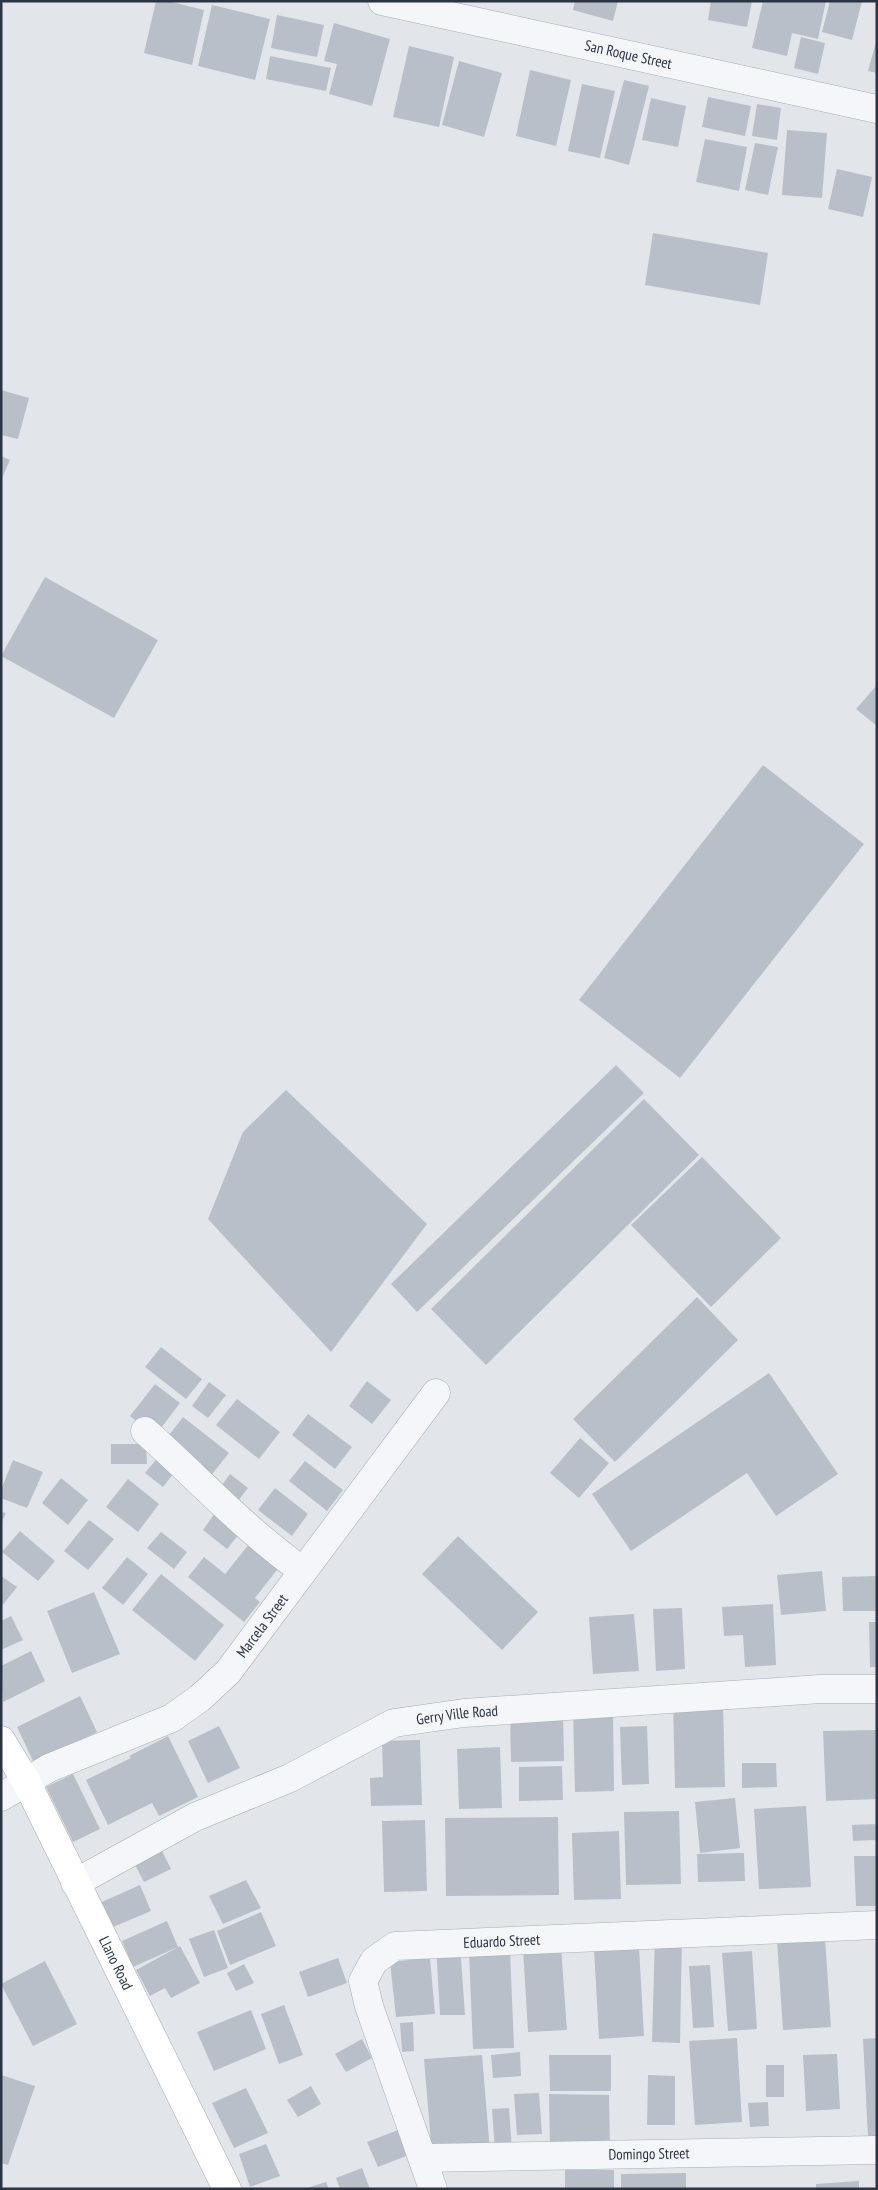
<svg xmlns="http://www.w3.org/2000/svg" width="878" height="2190" font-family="'PT Sans Narrow',sans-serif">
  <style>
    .building { fill: #b9bfc8 }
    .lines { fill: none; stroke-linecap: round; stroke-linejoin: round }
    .minor-casing { stroke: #a7adb5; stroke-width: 29 }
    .major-casing { stroke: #a1abb6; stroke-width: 29 }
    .minor { stroke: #f5f6f9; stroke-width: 28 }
    .major { stroke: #fff; stroke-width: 28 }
    .labels { text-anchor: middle; stroke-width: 4; stroke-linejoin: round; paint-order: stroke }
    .street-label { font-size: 15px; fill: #2a3443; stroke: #f2f5f8 }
  </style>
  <rect width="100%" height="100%" fill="#e2e6eb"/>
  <path class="building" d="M156 1H168L204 10 192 65 144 53Z
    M575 1H618L613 21 573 10Z
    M711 1H752L747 27 708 20Z
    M763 1H826L818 39 792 33 787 56 752 48Z
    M830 1H862L852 40 822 32Z
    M212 5 270 19 255 80 198 66Z
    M277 15 324 25 317 57 271 48Z
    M334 23 390 39 372 106 329 94 337 64 324 61Z
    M801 37 825 43 818 74 794 68Z
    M877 38V73L868 71Z
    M409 46 454 57 439 127 393 117Z
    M270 56 331 68 326 91 266 79Z
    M459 61 502 73 484 137 442 125Z
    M530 70 571 80 556 146 516 136Z
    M624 80 649 86 629 165 604 158Z
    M582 84 615 91 600 158 568 151Z
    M708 97 751 106 745 136 702 127Z
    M651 98 686 106 678 147 642 140Z
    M757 104 781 108 777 140 752 136Z
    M787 130 827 133 822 198 782 195Z
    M705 139 747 147 739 191 696 182Z
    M755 143 778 147 768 195 745 190Z
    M837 169 872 177 863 217 828 209Z
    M653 233 768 253 760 305 645 285Z
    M1 390 29 398 18 439 1 435Z
    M1 456 10 460 1 480Z
    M45 577 158 640 114 718 1 656Z
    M877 685V726L856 709Z
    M763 765 864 844 680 1078 579 1000Z
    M616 1065 644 1093 417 1312 391 1284Z
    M286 1090 427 1224 331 1352 208 1219 243 1132Z
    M644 1099 699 1155 486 1365 431 1309Z
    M702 1157 781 1238 711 1307 631 1225Z
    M697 1297 738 1340 615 1462 573 1419Z
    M161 1347 202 1379 186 1399 145 1367Z
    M769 1373 838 1474 776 1516 747 1473 631 1551 592 1494Z
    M367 1381 391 1400 372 1424 349 1406Z
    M209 1382 226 1395 208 1418 192 1406Z
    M155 1384 180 1403 155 1436 130 1416Z
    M237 1399 280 1432 259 1459 216 1425Z
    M308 1414 352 1447 335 1469 292 1435Z
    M183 1417 229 1453 209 1478 163 1443Z
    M580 1438 609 1463 579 1498 550 1473Z
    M111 1444H146L147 1464H111Z
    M163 1451 180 1465 163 1487 145 1473Z
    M13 1460 43 1472 27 1508 1 1498V1490Z
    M305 1461 343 1490 327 1511 289 1481Z
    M230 1474 248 1488 234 1506 216 1493Z
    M61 1478 88 1500 68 1525 42 1503Z
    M128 1479 159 1504 138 1532 106 1507Z
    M275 1488 308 1514 292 1536 258 1510Z
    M1 1512 6 1513 1 1524Z
    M215 1513 240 1533 227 1549 203 1530Z
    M89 1520 114 1539 88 1570 64 1551Z
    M20 1531 55 1561 38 1581 2 1552Z
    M161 1532 187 1552 174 1569 147 1548Z
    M458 1536 538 1612 502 1650 422 1574Z
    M254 1538 284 1561 255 1598 260 1602 244 1622 188 1577 204 1557 225 1574Z
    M127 1557 148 1574 123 1605 102 1588Z
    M822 1571 826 1611 781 1615 777 1575Z
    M161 1574 224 1625 195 1661 132 1610Z
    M1 1576 17 1587 1 1607Z
    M877 1576V1611H843L842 1577Z
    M94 1592 120 1654 72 1673 47 1611Z
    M773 1604 776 1665 745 1667 743 1635 724 1636 722 1607Z
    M682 1608 685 1669 656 1671 653 1609Z
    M634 1614 639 1671 593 1674 589 1617Z
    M11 1616 23 1640 1 1650V1621Z
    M869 1622H877V1667H870Z
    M31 1651 45 1681 3 1702 1 1666Z
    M80 1696 97 1732 34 1763 17 1727Z
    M723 1703 725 1787 675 1788 673 1704Z
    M573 1710H613L614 1791 575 1792Z
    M510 1712H563L564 1761 511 1762Z
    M219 1726 240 1768 208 1783 188 1741Z
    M647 1726 649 1784 622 1785 620 1727Z
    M877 1730V1799L826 1801 823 1731Z
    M168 1736 198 1797 159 1816 152 1803 108 1825 86 1780 131 1758 129 1756Z
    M420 1740 422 1805 371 1806 370 1778 383 1777 382 1741Z
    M500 1747 502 1808 459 1809 457 1749Z
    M742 1763H776L777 1787 742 1788Z
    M562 1766 563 1800 519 1801V1767Z
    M73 1774 100 1829 73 1842 46 1787Z
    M735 1798 740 1848 700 1853 695 1802Z
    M806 1806 811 1887 759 1889 754 1809Z
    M679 1811 681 1884 626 1885 624 1812Z
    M558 1817 559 1895 446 1896 445 1818Z
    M425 1820 427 1891 384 1892 382 1821Z
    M877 1824V1840L853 1841 852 1825Z
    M619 1831 621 1899 574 1900 572 1833Z
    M160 1847 171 1869 144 1882 133 1861Z
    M744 1853 745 1881 698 1882 697 1854Z
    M854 1856H877V1906H856Z
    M246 1880 261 1908 223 1924 209 1896Z
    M140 1885 151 1911 106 1930 95 1905Z
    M261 1912 276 1946 230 1965 217 1931Z
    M167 1921 178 1947 133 1967 122 1941Z
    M214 1930 228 1968 204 1977 189 1939Z
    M655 1936 682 1937 680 2043 652 2042Z
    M825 1938 831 2027 783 2030 777 1941Z
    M460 1944 465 2015H440L436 1945Z
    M180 1946 200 1983 171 1998 165 1988 150 1996 136 1970Z
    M561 1947 567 2030 528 2032 523 1949Z
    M639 1947 644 2036 599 2039 594 1949Z
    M510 1950 514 2048 473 2049 469 1952Z
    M752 1951 757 2029 728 2031 722 1953Z
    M338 1958 347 1983 308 1997 299 1972Z
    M430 1958 435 2014 396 2017 390 1962Z
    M45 1961 77 2024 33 2046 1 1984Z
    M244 1964 254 1983 236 1991 227 1973Z
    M710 1965 714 2027 693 2028 689 1966Z
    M284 2005 303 2055 279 2064 261 2014Z
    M251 2010 266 2049 214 2071 197 2032Z
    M413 2022 414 2051 402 2052 400 2023Z
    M737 2038 742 2122 695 2125 689 2041Z
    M877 2038V2137H868L863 2039Z
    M362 2039 372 2058 346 2072 335 2054Z
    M520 2052 521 2076 493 2078 491 2055Z
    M837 2054 840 2109 806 2111 803 2055Z
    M482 2055 490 2151 432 2155 424 2059Z
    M549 2055H611V2091H550Z
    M766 2065H784V2097H766Z
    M1 2075 35 2086 8 2165 1 2163Z
    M648 2075 675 2076V2125H647Z
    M311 2086 321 2104 298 2117 287 2100Z
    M246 2088 268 2133 234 2148 212 2103Z
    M539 2093 542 2134 517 2135 514 2094Z
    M549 2094 609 2095 610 2149H550Z
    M768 2102 769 2126 750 2127 748 2103Z
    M509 2108 512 2150 495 2151 492 2109Z
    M398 2130 409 2155 378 2167 367 2142Z
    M266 2144 280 2176 250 2187 239 2154Z
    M362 2168 370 2189H340L336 2178Z
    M565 2170H614V2189H565Z
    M686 2173V2189H621V2174Z
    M859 2181V2189H816V2184Z
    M326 2182 329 2189H307V2188Z"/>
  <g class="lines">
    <defs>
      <g id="minor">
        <path id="s1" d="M382 1 877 109"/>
        <path d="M145 1431C198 1478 245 1530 303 1571"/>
        <path id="s2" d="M1 1797 49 1768 172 1718 200 1698 228 1672 436 1393"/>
        <path id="s3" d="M75 1883 195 1817 290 1778 394 1723 464 1713 820 1689H877"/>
        <path id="s4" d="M423 2158 877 2150"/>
        <path id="s5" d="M433 2189 369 2006 363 1981 374 1961 395 1946 877 1925"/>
      </g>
      <g id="major">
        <path id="s6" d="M1 1740 26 1781 227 2189"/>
      </g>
    </defs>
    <use href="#minor" class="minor-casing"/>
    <use href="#major" class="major-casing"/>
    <use href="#minor" class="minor"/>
    <use href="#major" class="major"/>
  </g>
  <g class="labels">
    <g class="street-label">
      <text dy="5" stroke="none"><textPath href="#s1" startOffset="252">San Roque Street</textPath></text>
      <text dy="5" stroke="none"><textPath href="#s2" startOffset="319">Marcela Street</textPath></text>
      <text dy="5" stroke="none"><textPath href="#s3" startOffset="421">Gerry Ville Road</textPath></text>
      <text dy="5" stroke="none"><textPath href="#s5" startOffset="375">Eduardo Street</textPath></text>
      <text dy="5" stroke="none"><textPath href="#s6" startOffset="251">Llano Road</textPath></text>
      <text dy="5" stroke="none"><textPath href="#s4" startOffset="226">Domingo Street</textPath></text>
    </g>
  </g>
  <rect width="878" height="2190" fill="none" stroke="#2a3443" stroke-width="5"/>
</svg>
